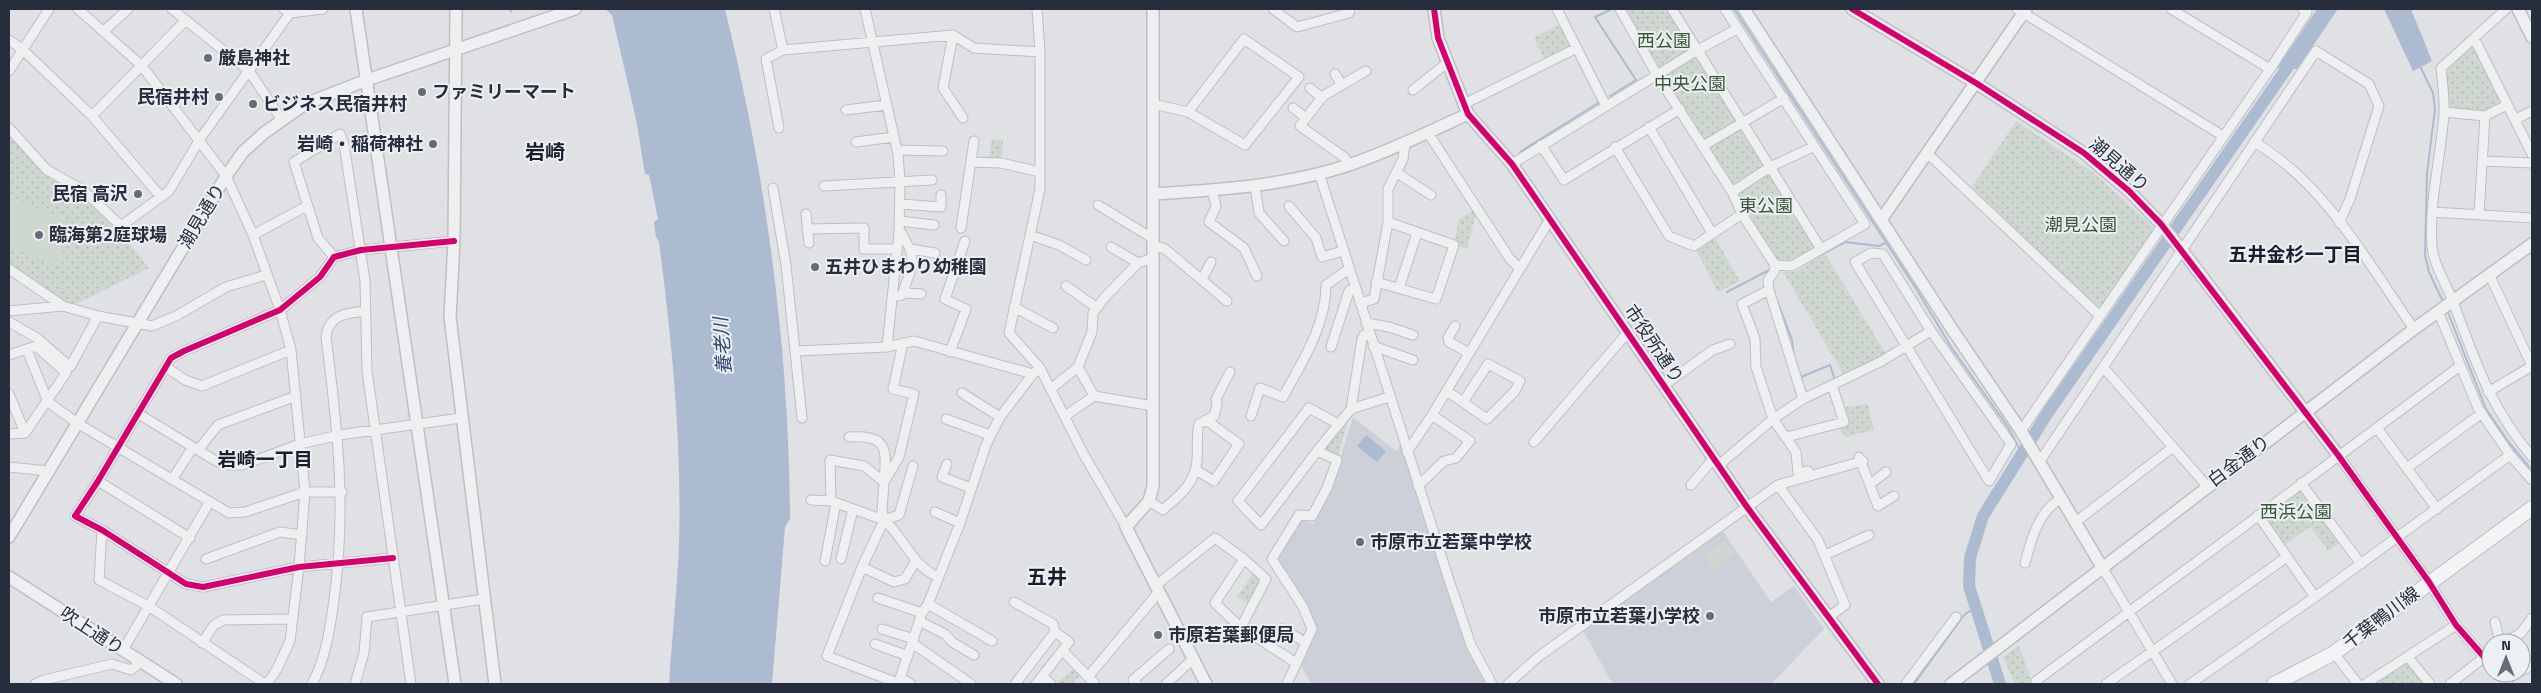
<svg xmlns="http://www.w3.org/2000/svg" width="2541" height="693" font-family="'Titillium Web','Noto Sans JP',sans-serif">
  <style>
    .built { fill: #cdd0d8 }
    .grass { fill: url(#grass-dots) }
    .garden { fill: #ced8d0 }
    .water { fill: #adbbd0 }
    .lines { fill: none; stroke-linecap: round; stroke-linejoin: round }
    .stream { stroke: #adbbd0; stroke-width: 2 }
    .river { stroke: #adbbd0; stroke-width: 12 }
    .minor-casing { stroke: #bdbfc3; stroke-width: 11 }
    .tertiary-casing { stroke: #bdbfc3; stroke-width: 14 }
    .primary-casing { stroke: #bbbec2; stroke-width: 16 }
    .minor { stroke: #eeeff1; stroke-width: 9 }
    .tertiary { stroke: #eeeff1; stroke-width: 11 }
    .primary { stroke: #f3f4f5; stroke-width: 14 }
    .cycleway-casing { stroke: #eceff4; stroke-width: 9 }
    .cycleway { stroke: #d6006c; stroke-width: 6 }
    .poi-dot { fill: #676c78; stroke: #eceff4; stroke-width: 2 }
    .labels { text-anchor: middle; stroke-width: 4; stroke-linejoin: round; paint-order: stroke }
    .park-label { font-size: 18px; fill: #385834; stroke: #eceff4 }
    .poi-label { font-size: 18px; font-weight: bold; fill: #262d3d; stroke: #eceff4; text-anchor: start }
    .street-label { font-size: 18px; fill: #262d3d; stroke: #eceff4 }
    .neighbourhood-label { font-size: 19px; font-weight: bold; fill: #191e2d; stroke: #eceff4 }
    .water-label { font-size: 19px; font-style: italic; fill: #314870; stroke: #eceff4 }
    .quarter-label { font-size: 20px; font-weight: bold; fill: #191e2d; stroke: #eceff4 }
  </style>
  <defs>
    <pattern id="grass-dots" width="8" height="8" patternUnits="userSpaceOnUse" patternTransform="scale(1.25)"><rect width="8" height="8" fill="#ced8d0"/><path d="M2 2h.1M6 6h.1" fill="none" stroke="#b1bab4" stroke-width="1.8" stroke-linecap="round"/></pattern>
  </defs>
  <rect width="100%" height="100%" fill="#dfe1e5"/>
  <path class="built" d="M1353 417 1396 451 1401 444 1466 647 1486 684H1312L1301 666 1316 631 1307 605 1277 560 1302 520 1313 524 1330 492Z
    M1722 530 1771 602 1794 586 1824 629 1771 684H1613L1583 631Z"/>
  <path class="grass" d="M1620 9H1672L1821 249 1792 266 1775 265Z
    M1564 22 1577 48 1546 62 1534 38Z
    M2474 38 2507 105 2485 116 2444 112 2441 68Z
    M2016 121 2094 173 2152 226 2153 232 2101 307H2096L1972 187Z
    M9 134 118 229 149 268 74 305 64 302 9 264Z
    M992 139 1003 140 1001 163H988Z
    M1477 209 1467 249 1454 245 1459 219Z
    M1712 233 1740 281 1718 292 1694 246Z
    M1825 254 1886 354 1844 375 1783 272H1795Z
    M1868 404 1874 430 1845 437 1838 424 1840 408Z
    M1351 409 1337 460 1317 451Z
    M2301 483 2343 540 2329 551 2310 527 2280 548 2258 515Z
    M1254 572 1261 577V581L1250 605 1237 597Z
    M2019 646 2033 684H2015L2003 657Z
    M2408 657 2430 684H2365Z
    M1074 668 1081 675 1072 684H1056Z"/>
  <path class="garden" d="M9 197 75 224 57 266 9 246Z
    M1725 540 1734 553 1713 569 1704 556Z"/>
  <path class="water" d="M605 9H725C766 176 789 346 790 518L785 527 772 684H669C672 638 677 591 679 544 682 444 672 341 659 242L656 237 654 222 658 219 649 175 645 174 636 119 612 15Z
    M2317 9H2338L2297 69 2277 68Z
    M2384 9H2411L2432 61 2413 71Z
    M1366 435 1386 451 1377 462 1357 446Z"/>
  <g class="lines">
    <path class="stream" d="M510 9 511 12
      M1734 9 1917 290 1951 347 2008 427 2022 454
      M2420 66 2433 93 2435 109 2427 173 2425 255 2429 272 2444 304
      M1610 96 1636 80 1595 17 1612 9
      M1520 152 1598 103
      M1802 265 1845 242 1879 246 1885 243
      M1773 290 1792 340 1794 356
      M1727 292 1771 269
      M2447 310 2486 409 2510 444 2532 470
      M1801 377 1830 365 1835 380
      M1837 386 1843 405
      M1914 684 1964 615 1976 607"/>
    <path class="river" d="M2000 684 1969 586 1970 558 1983 516 2047 414 2296 55"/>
    <defs>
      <path id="minor" d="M78 9 142 66 226 176 253 235 280 310 291 350 305 492 299 567 290 641 277 669 267 684
        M172 9 249 71 282 120
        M284 9 290 13 323 9
        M774 9 783 50
        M865 9 898 154 900 181 899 232 887 347
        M1037 9 1040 52V189L1009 333 1040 368 1083 453 1126 527
        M1273 9 1297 27 1349 13 1350 9
        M1557 9 1606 106
        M1620 9 1657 75 1732 192 1742 214 1775 265 1774 272 1768 280 1769 290 1803 399
        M1672 9 1821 249
        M1725 9 1865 224 1792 266 1775 265
        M2017 9 2223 136
        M2171 9 2270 69
        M2506 9 2441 68C2442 82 2445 98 2444 113 2441 157 2429 200 2432 246 2434 266 2446 283 2453 302 2477 364 2488 404 2532 457
        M105 30 128 9
        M953 35 943 88 963 118
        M2474 38 2532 154
        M9 40 22 49 92 116 161 197
        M9 71 49 9
        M1335 74 1342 85
        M1310 88 1322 98
        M1413 90 1448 62
        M1153 104 1188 112 1245 145 1299 77 1244 39 1188 112
        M1464 104 1577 48
        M1293 108 1306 118
        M846 110 886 105
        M2444 112 2485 116 2507 105
        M92 116 186 20
        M2516 119 2532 111
        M1649 127 1712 233
        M9 128 47 170 83 190 121 226 169 191 200 139 290 13
        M779 128 766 59 783 50 953 35 974 48 1040 52
        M1428 133 1510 259 1520 269
        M856 142 894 137
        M2254 142C2325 183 2368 263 2414 329
        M1541 145 1564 180 1680 109
        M1703 146 1784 98
        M1615 147 1669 236 1694 246 1742 214
        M897 150 943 151
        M1928 154 2100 316
        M2483 161 2532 163
        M971 162 1001 163 1040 172
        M1512 164 1696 51 1737 29
        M1349 165 1344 157 1300 126 1323 96 1366 71
        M1319 173 1449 580 1471 645 1492 684
        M1397 173 1431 195
        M824 186 932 180
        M1255 186 1259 213 1284 241
        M773 188 786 265 802 418
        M1212 190 1216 206 1209 222 1244 248 1257 276
        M1732 192 1770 167 1813 147
        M900 204 941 207V195
        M1098 205 1152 238
        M1289 206 1316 238 1322 257 1343 251
        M2432 212 2532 218
        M806 214 809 243
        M2479 214 2485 116
        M900 221 934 225
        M961 228 974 141
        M807 229 864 228V249H897
        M899 229 910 249 935 253
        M253 235 307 206
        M1030 235 1059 245 1086 260
        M1153 245 1165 249 1227 301
        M1111 247 1138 263
        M1871 253 1883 254 1931 331 2011 444 1989 481 1855 262Z
        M334 257 318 238 294 162 340 134 344 144 365 281 367 371 411 684
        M9 269 63 306 98 316 152 326 176 316 226 287 266 275
        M2489 274 2532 366
        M1202 279 1211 262
        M1376 282 1436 299 1454 245 1388 222
        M1066 286 1097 308
        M1399 288 1417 233
        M1769 290 1742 304 1755 339 1756 367 1773 419 1796 452 1798 473 1808 471
        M902 295 913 264 910 249
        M899 296 906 293 921 294
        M1360 303 1374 299 1388 222V189L1403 159 1405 143
        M1014 307 1053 328
        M9 311 63 306
        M2438 311 2478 408 2510 455 2532 480
        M9 322 37 338 70 367 98 316
        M1366 323 1389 327 1413 335
        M1455 326 1448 338 1449 342 1469 353
        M1373 346 1413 360
        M1331 347 1349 291 1355 288
        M27 350 48 402 77 423 229 513 245 512 305 492H342
        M796 351 887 347 914 341 1033 374
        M950 352 966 309 945 299 965 241
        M9 355 36 346 66 373 25 433 9 434
        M166 367 185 380 202 386 291 350
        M1078 367 1094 396
        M2104 368 2207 486
        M1664 385 1713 350 1730 344
        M1052 388 1078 367 1092 332 1093 313 1105 297 1138 263 1153 258
        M1447 391 1487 419 1515 391 1520 381 1488 364 1463 402
        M2488 392 2532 366
        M962 393 1000 417
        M9 394 25 433
        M1351 409 1362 339 1364 335 1369 333
        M137 413 216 461 229 465H243L300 444 339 435 461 418
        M1065 416 1094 396 1153 406
        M1251 416 1260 388 1283 397C1302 362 1326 326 1326 285L1349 269
        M946 419 990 435
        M2377 428 2437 509
        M2021 431 2270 69 2307 12 2302 9
        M849 437C885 435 888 446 884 479
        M1786 437 1844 422 1832 385
        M1534 442 1628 332
        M198 450 218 425 296 396
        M1317 451 1261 525 1238 501 1309 408 1338 424
        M1407 452 1432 415 1550 219
        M2338 455 2429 582 2456 625 2491 665
        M1859 457 1878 506 1894 496
        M2040 461 2316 51 2369 84 2379 106 2350 199 2339 223
        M947 464 942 477 971 488
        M1719 465 1773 419 1803 399 1880 362 1931 331
        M9 467 48 471
        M2407 468 2482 413
        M1196 470 1214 481 1239 444 1206 420
        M172 480 193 447
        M98 481 190 538
        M2301 483 2361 564
        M1870 484 1886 472
        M1691 485 1714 458
        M1778 485 1818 540 1845 605 1829 617
        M1418 486 1444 461 1456 458 1470 441 1432 415
        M811 500 831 501 884 520C905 538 911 565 938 577
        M831 501 830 460 864 466 884 482
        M1149 501 1163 510C1175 499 1190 488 1195 471 1200 457 1195 440 1199 424L1214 416 1217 405 1216 399 1230 372
        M935 512 960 523
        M2258 515 2315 597
        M884 520 899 515 913 466
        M2077 521 2173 447
        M102 530 99 580 150 607 265 684
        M1825 555 1869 535
        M393 558 299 567 203 587 186 584 102 530 75 516 98 481 171 358 184 351 280 310 320 277 334 257 361 250 454 241
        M206 559 280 532 302 535
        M841 559 853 509
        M825 561 836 503
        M2025 563C2032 538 2038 511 2062 498
        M862 567 894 582 905 579 915 562
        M2102 567 2172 684
        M1155 586 1215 538 1244 559 1215 603 1239 626 1296 663
        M878 598 922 613
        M1014 602 1053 624 1055 632 1069 642 1036 684
        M928 604 992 641
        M919 621 945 634 952 642 974 655
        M2495 622 2500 643
        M1241 627 1266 579 1244 559
        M882 629 914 639
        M202 643 214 625 223 620 293 619
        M912 643 971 684
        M2504 643 2521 633 2532 618
        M875 644 908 656
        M1269 646 1283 629 1305 642
        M123 650 209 503
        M1063 651 1095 684
        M2334 653 2358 684
        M2408 657 2430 684
        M2521 671 2532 665
        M2499 673 2508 684
        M1042 676 1051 684
        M1088 677 1158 593
        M901 678 911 684
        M2504 679 2517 673
        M35 684 44 680 112 664 131 670 141 662
        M312 684C325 660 329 634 333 607 347 512 338 431 326 337 329 314 347 313 366 311
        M355 684 364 653 367 617 484 599
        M898 684 922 613 928 604 960 523 986 445 1000 417 1033 374 1040 368
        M900 684 827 656 862 567 884 520 882 511 884 482 899 457 914 394 893 389 903 343
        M1015 684 1055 632
        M1137 684 1133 680 1169 649
        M1166 684 1193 659
        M1287 684 1312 629 1303 607 1272 559 1299 515 1312 516 1327 488 1337 460 1317 451 1351 409 1389 397
        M1508 684 1538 657 1778 485 1863 461
        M1906 684 1956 617
        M2038 684 2036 681 2460 366
        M2106 684 2287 557
        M2190 684 2315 597 2510 455
        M2365 684 2456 625
        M2450 684 2491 652"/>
      <path id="tertiary" d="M356 9 455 684
        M456 9 454 241 450 317 495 684
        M1153 9V486L1149 501 1126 527 1206 684
        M1434 9 1438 38 1468 114 1512 164 1747 507 1878 684
        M1744 9 1952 329 2021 431 2102 567
        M1852 9 1976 83 2084 153 2129 191 2161 224 2181 249 2338 455
        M2518 9 2532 37
        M1153 194C1219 190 1285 186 1349 165 1390 151 1429 132 1468 114
        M1881 220 2026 9
        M9 537 226 176 243 152 264 133 305 104 367 80 575 9
        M9 577 176 684
        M1951 684 2414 329 2532 244"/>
      <path id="primary" d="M2274 684 2334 653 2532 508"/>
    </defs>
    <use href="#minor" class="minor-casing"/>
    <use href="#tertiary" class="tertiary-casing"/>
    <use href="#primary" class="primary-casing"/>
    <use href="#minor" class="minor"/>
    <use href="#tertiary" class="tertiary"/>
    <use href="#primary" class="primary"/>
    <defs>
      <path id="cycleway" d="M1434 9 1438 38 1468 114 1512 164 1747 507 1878 684
        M1852 9 1976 83 2084 153 2129 191 2161 224 2338 455 2429 582 2456 625 2491 665
        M393 558 299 567 203 587 186 584 102 530 75 516 98 481 171 358 184 351 280 310 320 277 334 257 361 250 454 241"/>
    </defs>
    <use href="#cycleway" class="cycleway-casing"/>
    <use href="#cycleway" class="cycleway"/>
  </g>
  <g class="poi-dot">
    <circle cx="208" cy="58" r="5"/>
    <circle cx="422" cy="92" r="5"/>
    <circle cx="219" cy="97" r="5"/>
    <circle cx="253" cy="104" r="5"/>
    <circle cx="433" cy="144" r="5"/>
    <circle cx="138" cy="194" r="5"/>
    <circle cx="39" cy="235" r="5"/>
    <circle cx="815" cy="267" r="5"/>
    <circle cx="1360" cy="542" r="5"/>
    <circle cx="1710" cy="616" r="5"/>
    <circle cx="1158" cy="635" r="5"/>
  </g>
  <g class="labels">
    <g class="park-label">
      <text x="1664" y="47">西公園</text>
      <text x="1690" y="90">中央公園</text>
      <text x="1766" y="212">東公園</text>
      <text x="2081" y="231">潮見公園</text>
      <text x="2296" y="518">西浜公園</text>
    </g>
    <g class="poi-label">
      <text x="218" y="64">厳島神社</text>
      <text x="432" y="98">ファミリーマート</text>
      <text x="209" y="103" text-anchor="end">民宿井村</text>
      <text x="263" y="110">ビジネス民宿井村</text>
      <text x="423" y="150" text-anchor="end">岩崎・稲荷神社</text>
      <text x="128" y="200" text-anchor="end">民宿 高沢</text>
      <text x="49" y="241">臨海第2庭球場</text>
      <text x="825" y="273">五井ひまわり幼稚園</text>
      <text x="1370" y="548">市原市立若葉中学校</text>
      <text x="1700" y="622" text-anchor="end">市原市立若葉小学校</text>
      <text x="1168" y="641">市原若葉郵便局</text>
    </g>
    <g class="street-label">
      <text transform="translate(2119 165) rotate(41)" y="6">潮見通り</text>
      <text transform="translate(202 216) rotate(-59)" y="6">潮見通り</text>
      <text transform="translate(1654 344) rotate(56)" y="6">市役所通り</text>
      <text transform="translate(2239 461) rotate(-37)" y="6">白金通り</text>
      <text transform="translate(2381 618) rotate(-37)" y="6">千葉鴨川線</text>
      <text transform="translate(92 631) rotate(33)" y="6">吹上通り</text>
    </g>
    <g class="neighbourhood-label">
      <text x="2295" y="261">五井金杉一丁目</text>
      <text x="265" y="466">岩崎一丁目</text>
    </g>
    <g class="water-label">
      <text transform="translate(722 346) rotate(-94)" y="7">養老川</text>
    </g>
    <g class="quarter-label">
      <text x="545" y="159">岩崎</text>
      <text x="1047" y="584">五井</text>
    </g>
  </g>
  <rect width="2541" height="693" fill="none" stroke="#262d3d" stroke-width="20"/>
  <g transform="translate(2506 658)"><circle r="24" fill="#eceff4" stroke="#9da1ab"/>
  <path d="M0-4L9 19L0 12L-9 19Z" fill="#676c78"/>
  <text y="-8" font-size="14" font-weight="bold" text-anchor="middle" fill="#262d3d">N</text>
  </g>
</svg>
